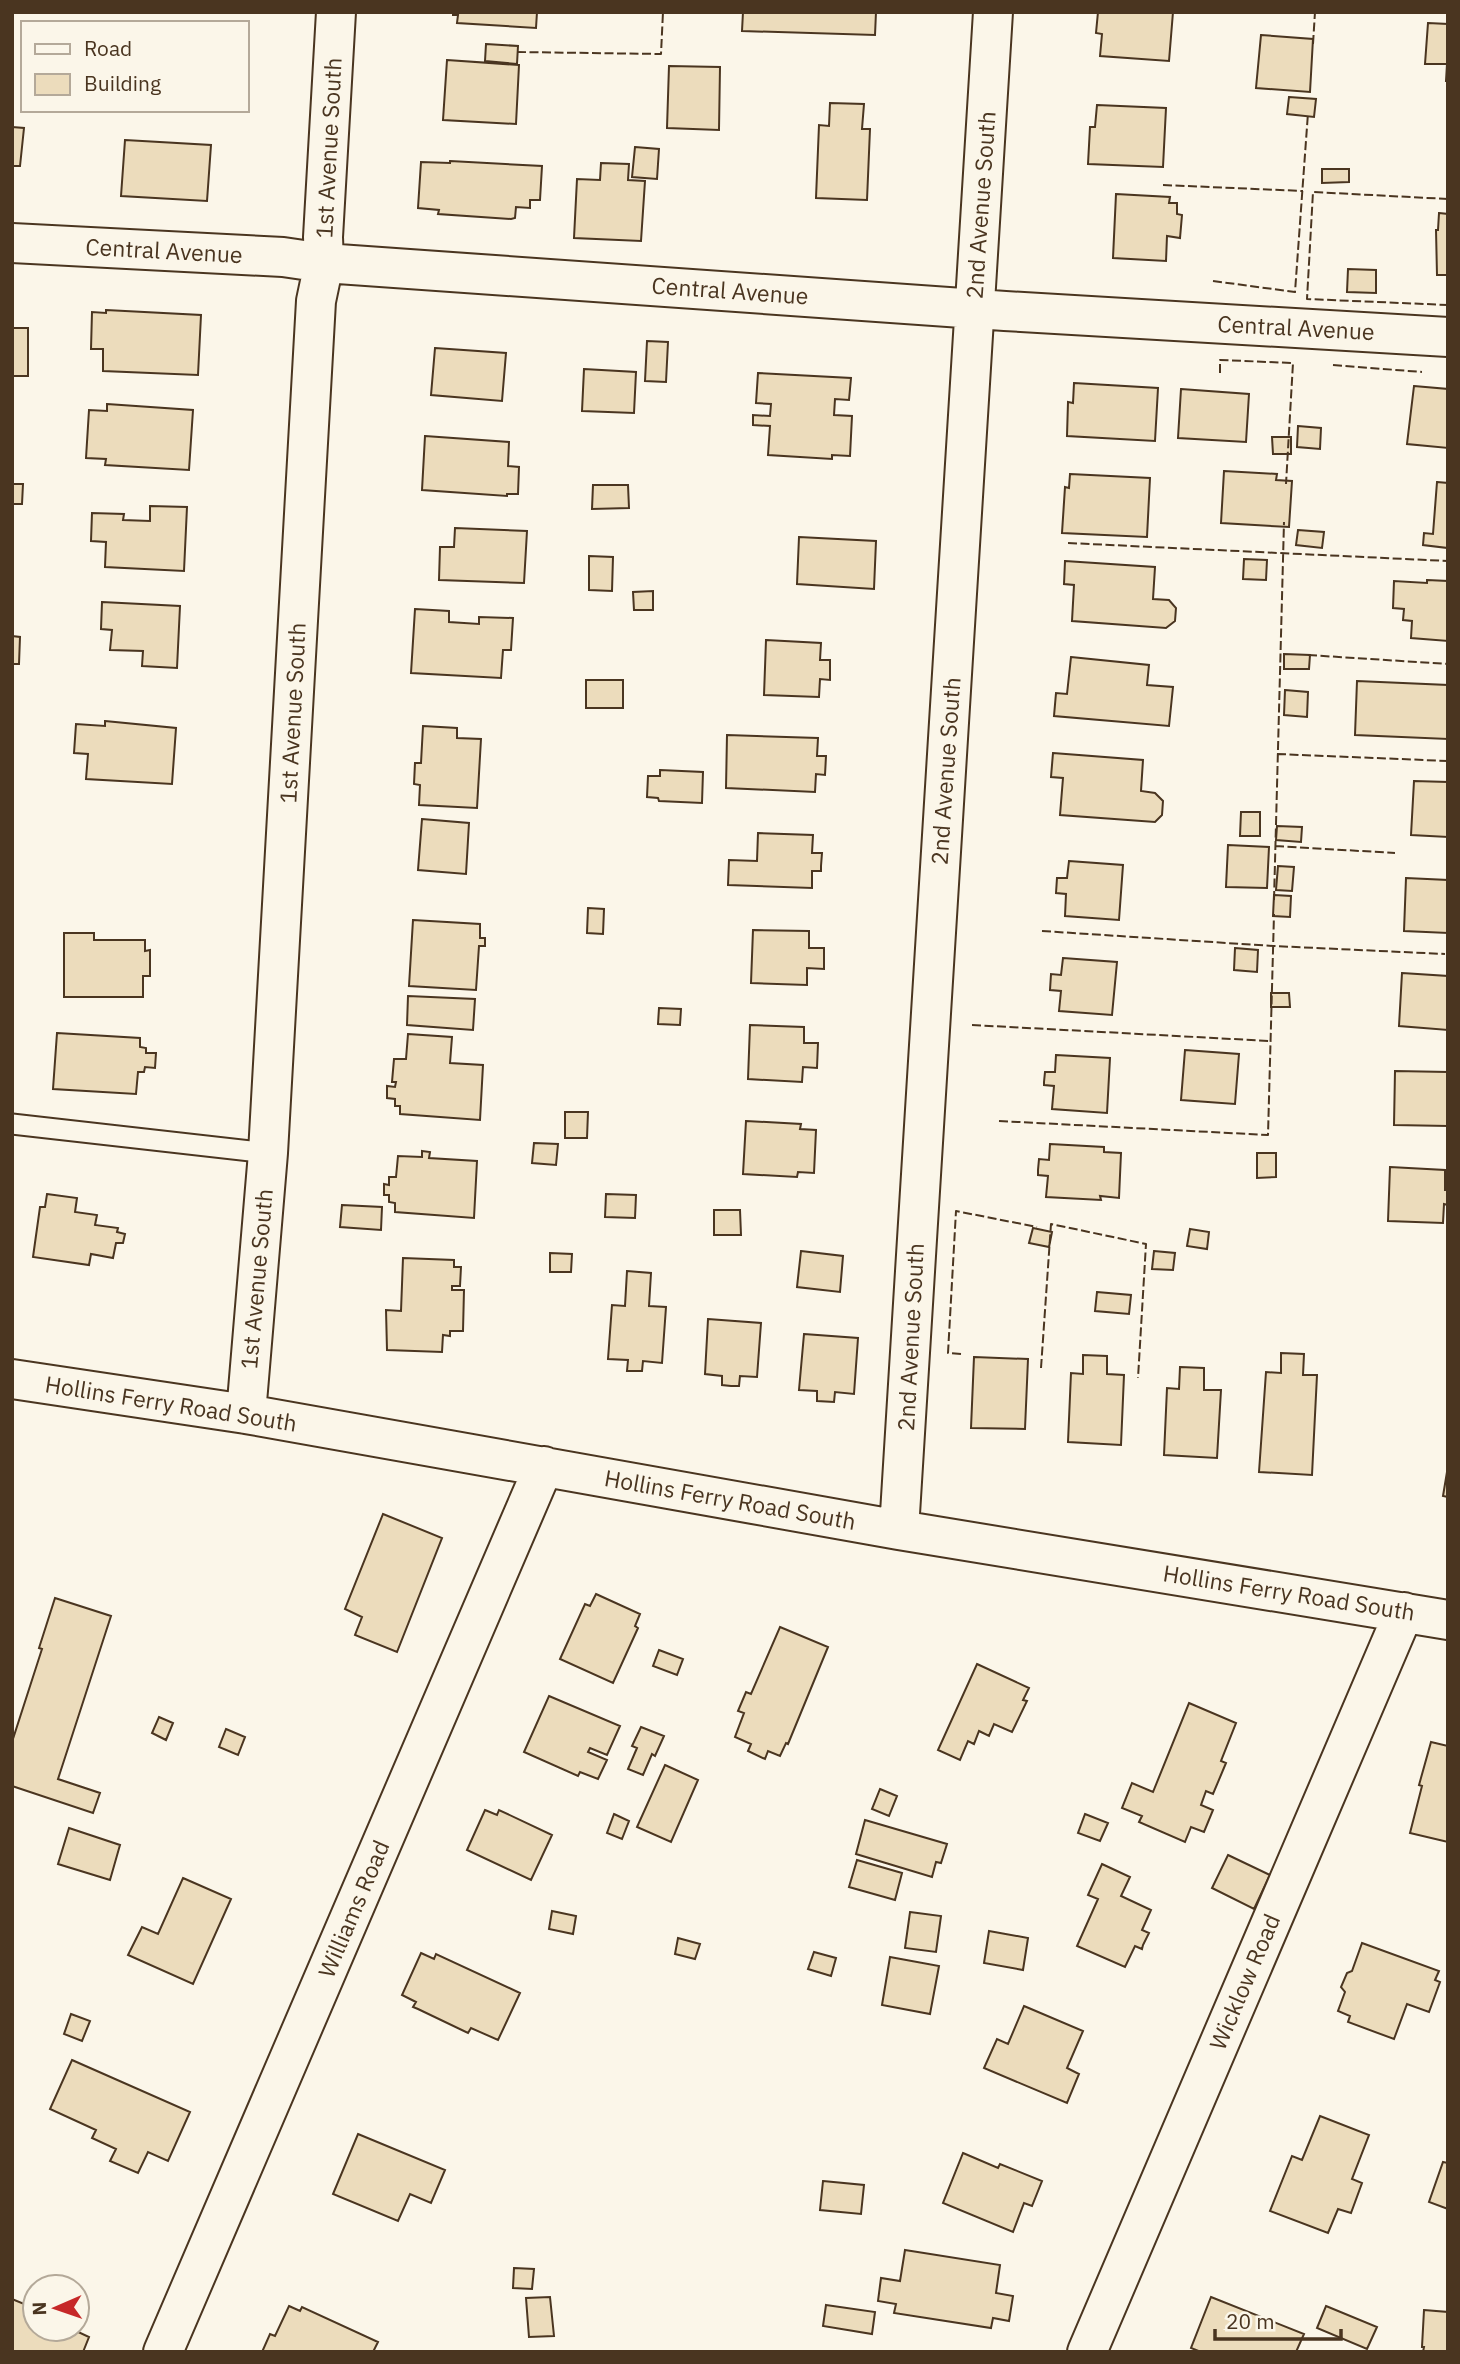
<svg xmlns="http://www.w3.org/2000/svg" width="1460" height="2364" font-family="'IBM Plex Sans',sans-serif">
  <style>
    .building { fill: #ecdcbc; stroke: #4a3520; stroke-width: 2 }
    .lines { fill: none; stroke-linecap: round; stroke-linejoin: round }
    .lane-casing { stroke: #4a3520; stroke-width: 23 }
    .street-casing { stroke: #4a3520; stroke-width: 42 }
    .lane { stroke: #fbf6e9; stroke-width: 19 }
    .street { stroke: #fbf6e9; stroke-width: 38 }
    .fence { stroke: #4a3520; stroke-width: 2; stroke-dasharray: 9 3.5; stroke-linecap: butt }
    .labels { text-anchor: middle; stroke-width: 5; stroke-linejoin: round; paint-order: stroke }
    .street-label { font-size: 23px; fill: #4a3520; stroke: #fbf6e9 }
  </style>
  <rect width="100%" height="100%" fill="#fbf6e9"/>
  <path class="building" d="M453 12H537L536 28 457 23 458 15H453Z
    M743 12H876L875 35 742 31Z
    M1098 12H1173L1169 61 1100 56 1102 34 1096 33Z
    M1428 23 1448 24V81H1446L1447 64H1425Z
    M1261 35 1313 39 1310 92 1256 88Z
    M486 44 518 46 517 64 485 61Z
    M447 60 519 65 516 124 443 120Z
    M669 66 720 67 719 130 667 128Z
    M1289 97 1316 99 1314 117 1287 114Z
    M830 103 864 104 862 129H870L867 200 816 198 819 125 829 126Z
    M1097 105 1166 108 1163 167 1088 164 1090 127H1095Z
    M12 127 24 128 20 166H12Z
    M125 140 211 145 207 201 121 196Z
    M635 147 659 149 657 179 632 177Z
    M450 161 542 166 540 200H530V208L516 207 515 218 511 219 438 214 439 210 418 208 421 162 450 163Z
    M601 163 629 164 628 180 645 181 641 241 574 238 577 179 600 180Z
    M1322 169H1349V182L1322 183Z
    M1116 194 1170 197 1169 203H1177V214L1182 215 1180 238 1167 236 1166 261 1113 258Z
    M1439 213 1448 214V275H1437L1436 230H1438Z
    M1348 269 1376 270V293L1347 292Z
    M106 310 201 315 198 375 103 371V349H91L92 312 106 313Z
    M12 328H28V376H12Z
    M647 341 668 342 666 382 645 381Z
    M435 348 506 353 502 401 431 395Z
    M584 369 636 372 634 413 582 411Z
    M758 373 851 378 849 400 835 399 834 415 852 416 850 456 832 455V459L768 455 770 426 753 425V415L770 416 771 404 756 403Z
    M1074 383 1158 388 1155 441 1067 436 1068 402 1073 403Z
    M1414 386 1448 389V448L1407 444Z
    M1181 389 1249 394 1246 442 1178 438Z
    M107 404 193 410 189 470 105 465 106 459 86 458 89 410 107 411Z
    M1298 426 1321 428 1320 449 1297 447Z
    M425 436 509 442 508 466 519 467 518 494H507V496L422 490Z
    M1272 437H1291V454H1273Z
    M1224 471 1277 474 1276 480 1292 481 1289 527 1221 523Z
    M1070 474 1150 478 1147 537 1062 533 1065 487 1069 488Z
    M1437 482 1448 483V548L1423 545 1424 533 1433 534Z
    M12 484H23L22 504H12Z
    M593 485H628L629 508 592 509Z
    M150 506 187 507 184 571 105 567 106 542 91 541 92 513 124 514 123 520 150 521Z
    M455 528 527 531 524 583 439 580 440 547H454Z
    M1298 530 1324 532 1322 548 1296 545Z
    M799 537 876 541 874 589 797 584Z
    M589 556 613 557 612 591 589 590Z
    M1244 559 1267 560 1266 580 1243 579Z
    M1065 561 1155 567 1153 599 1169 600 1176 608 1175 621 1166 628 1072 621 1074 585 1064 584Z
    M1427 580 1448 581V641L1411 638 1412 621 1403 620 1404 609 1393 608 1394 581 1427 583Z
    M653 591V610H634L633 592Z
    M102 602 180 606 177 668 142 666 143 651 110 650 112 630 101 629Z
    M415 609 449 611V622L479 624V617L513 618 511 650H503L501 678 411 673Z
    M12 636 20 637 19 664H12Z
    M766 640 821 643 820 660H830V680L820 679 819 697 764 695Z
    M1284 654 1310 655 1309 669H1284Z
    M1071 657 1149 665 1147 685 1173 687 1169 726 1054 716 1056 693 1067 694Z
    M586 680H623V708H586Z
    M1357 681 1448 685V739L1355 735Z
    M1285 690 1308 692 1307 717 1284 715Z
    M105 721 176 728 172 784 86 779 88 754 74 753 76 724 105 726Z
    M423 726 457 728V738L481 739 477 808 419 805 420 785 414 784 415 763H421Z
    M727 735 818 738 817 756H826L825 775 816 774 815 792 726 788Z
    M1053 753 1143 760 1141 791 1155 793 1163 801 1162 815 1155 822 1060 815 1063 778 1051 777Z
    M660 770 703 772 702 803 659 801 658 798 647 797 648 776H660Z
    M1414 781 1448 782V837L1411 835Z
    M1241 812H1260V836H1240Z
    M422 819 469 823 466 874 418 870Z
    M1277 826 1302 827 1301 842 1276 840Z
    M758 833 813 835 812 853H822L821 866V871H812V888L728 885 729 860 757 861Z
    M1228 845 1269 847 1267 888 1226 887Z
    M1069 861 1123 865 1119 920 1065 916 1066 894 1056 893 1057 878H1067Z
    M1278 866 1294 867 1292 891 1276 890Z
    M1406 878 1448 880V933L1404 931Z
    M1274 895 1291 896 1290 917 1273 916Z
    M588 908 604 909 603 934 587 933Z
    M413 920 480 924V938H485V946H479L476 990 409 986Z
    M753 930 809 931V948H824V969L807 968V985L751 983Z
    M64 933H94V940H145V951L150 950V976H143V997H64Z
    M1235 948 1258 950 1257 972 1234 970Z
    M1063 958 1117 962 1112 1015 1059 1011 1061 991 1050 990 1051 974 1061 975Z
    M1402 973 1448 976V1030L1399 1026Z
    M1271 993H1289L1290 1007H1271Z
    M408 996 475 999 473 1030 407 1025Z
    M659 1008 681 1009 680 1025 658 1024Z
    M750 1025 804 1027V1043H818L817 1068 803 1067 802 1082 748 1079Z
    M57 1033 140 1038V1047L146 1048V1053H156L155 1068 145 1067 144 1072H138L136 1094 53 1089Z
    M408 1034 452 1037 450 1063 483 1065 480 1120 400 1114V1106H395V1099L387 1098V1086L395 1087 396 1082H392L394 1059H406Z
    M1185 1050 1239 1054 1235 1104 1181 1100Z
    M1056 1055 1110 1058 1107 1113 1052 1109 1054 1086 1044 1085V1082L1045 1072H1055Z
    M1395 1071 1448 1072V1126L1394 1125Z
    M565 1112H588L587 1138H565Z
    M746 1121 801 1124 800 1129 816 1130 814 1173 798 1172 797 1177 743 1174Z
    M534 1143 558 1144 556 1165 532 1163Z
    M1050 1144 1104 1147V1152L1121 1153 1119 1198 1100 1196 1101 1200 1046 1197 1048 1176 1038 1175V1170L1039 1159 1049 1160Z
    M422 1151 430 1152 429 1158 477 1161 474 1218 395 1212V1203L389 1202V1195H384V1184L389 1185V1177H396L398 1156 422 1157Z
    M1257 1153H1276V1177L1257 1178Z
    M1390 1167 1445 1170V1190H1448V1205L1444 1204 1443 1223 1388 1221Z
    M47 1194 77 1198 75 1212 97 1215 95 1225 118 1228 117 1232 125 1234 123 1243H116L113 1258 91 1254 89 1265 33 1257 40 1207H45Z
    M606 1194 636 1195 635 1218 605 1217Z
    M342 1205 382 1207 381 1230 340 1227Z
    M714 1210H740L741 1235H714Z
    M1033 1228 1052 1232 1049 1247 1029 1243Z
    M1190 1229 1209 1232 1207 1249 1187 1246Z
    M801 1251 843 1256 840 1292 797 1287Z
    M1154 1251 1175 1253 1173 1270 1152 1269Z
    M550 1253 572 1254 571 1272H550Z
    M403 1258 454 1260V1267H461L460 1286H452V1290H464L463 1331H450V1336L443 1335 442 1352 387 1350 386 1310 401 1311Z
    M627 1271 651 1273 649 1306 666 1307 662 1363 643 1361 642 1371H627L628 1360 608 1359 612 1305 625 1306Z
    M1097 1292 1131 1295 1129 1314 1095 1311Z
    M708 1319 761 1323 757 1377 740 1376 739 1386H731L722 1385V1376L705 1374Z
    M804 1334 858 1338 854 1394 835 1392 834 1402 817 1401V1391L799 1390Z
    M1281 1353 1304 1354 1303 1375H1317L1312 1475 1259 1472 1266 1372 1281 1373Z
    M1083 1355 1107 1356V1374L1124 1375 1121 1445 1068 1442 1071 1373 1083 1374Z
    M974 1357 1028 1359 1025 1429 971 1428Z
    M1180 1367 1204 1368V1390H1221L1217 1458 1164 1455 1167 1388 1179 1389Z
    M1448 1466V1497L1443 1496Z
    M383 1514 442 1538 397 1652 355 1635 362 1617 345 1609Z
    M596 1594 640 1614 635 1626 638 1628 613 1683 560 1659 585 1604 590 1606Z
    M55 1598 111 1616 58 1779 100 1793 93 1813 12 1786V1742L42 1649 39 1648Z
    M780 1627 828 1647 788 1744 786 1743 780 1756 768 1751 765 1759 748 1751 751 1744 735 1737 744 1713 738 1711 746 1692 751 1694Z
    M659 1650 683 1659 677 1675 653 1666Z
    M977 1664 1029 1688 1023 1700 1027 1701 1012 1732 994 1724 989 1736 979 1731 974 1744 968 1741 960 1760 938 1750Z
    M549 1696 620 1726 607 1755 590 1748 588 1752 607 1760 598 1779 580 1772 578 1776 524 1752Z
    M1189 1703 1236 1723 1221 1761 1226 1763 1213 1794 1206 1791 1201 1805 1213 1810 1204 1832 1191 1827 1185 1842 1139 1822 1142 1816 1122 1808 1132 1783 1153 1792Z
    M159 1717 173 1723 166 1740 152 1733Z
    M641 1727 664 1736 655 1756 652 1754 643 1775 628 1769 637 1748 632 1746Z
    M226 1729 245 1737 238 1755 219 1747Z
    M1431 1742 1448 1746V1842L1410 1833 1422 1786 1419 1785Z
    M665 1765 698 1780 671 1842 637 1827Z
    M880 1789 897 1796 889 1816 872 1809Z
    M485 1810 497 1815 499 1810 552 1835 531 1880 467 1850Z
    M614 1814 629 1821 622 1839 607 1833Z
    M1085 1814 1108 1823 1100 1841 1078 1833Z
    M865 1820 947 1844 941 1863 936 1862 932 1877 856 1854Z
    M69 1828 120 1845 110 1880 58 1864Z
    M1228 1855 1270 1875 1254 1909 1212 1888Z
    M857 1860 902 1873 895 1900 849 1887Z
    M1102 1864 1130 1877 1121 1896 1151 1910 1142 1930 1149 1933 1143 1945 1142 1949 1135 1946 1125 1967 1077 1946 1098 1899 1088 1895Z
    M183 1878 231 1899 193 1984 128 1955 142 1927 158 1934Z
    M552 1911 576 1916 573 1934 549 1929Z
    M910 1912 941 1916 936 1952 905 1948Z
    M989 1931 1028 1938 1023 1970 984 1963Z
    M678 1938 700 1944 695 1959 675 1954Z
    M1362 1943 1439 1971 1435 1980 1440 1982 1429 2012 1407 2004 1394 2039 1348 2022 1350 2016 1338 2011 1345 1992 1341 1987 1347 1973 1352 1971Z
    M814 1952 836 1958 831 1976 808 1969Z
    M421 1953 434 1959 436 1954 520 1993 498 2040 471 2028 468 2033 418 2009 413 2007 416 2002 402 1995Z
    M890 1957 939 1966 930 2014 882 2005Z
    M1024 2006 1083 2031 1067 2068 1079 2074 1067 2103 984 2068 997 2039 1008 2044Z
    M71 2014 90 2021 82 2041 64 2034Z
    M72 2060 190 2112 168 2161 148 2152 138 2173 110 2161 116 2149 92 2138 96 2130 50 2109Z
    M1320 2116 1369 2135 1352 2179 1362 2183 1351 2213 1338 2209 1328 2233 1270 2211 1292 2156 1302 2160Z
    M358 2134 445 2170 431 2203 410 2194 398 2221 333 2194Z
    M963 2153 998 2168 1000 2164 1042 2181 1032 2206 1024 2203 1013 2232 943 2203Z
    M1443 2162 1448 2163V2209L1429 2202Z
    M823 2181 864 2185 861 2214 820 2210Z
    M905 2250 1000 2265 996 2293 1013 2296 1009 2321 993 2318 991 2328 894 2313 896 2304 878 2301 881 2278 900 2281Z
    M514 2268 534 2269 532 2289 513 2288Z
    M27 2296 35 2299V2329H77L76 2331 89 2337 83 2352H12V2299L24 2304Z
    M550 2297 554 2336 529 2337 526 2298Z
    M1211 2297 1304 2334 1296 2352H1201L1191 2348Z
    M826 2305 875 2312 872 2334 823 2326Z
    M289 2306 300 2311 302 2307 378 2342 373 2352H262L270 2334 275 2336Z
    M1326 2306 1377 2327 1367 2349 1317 2328Z
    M1424 2310 1448 2312V2352H1423L1424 2347H1422Z"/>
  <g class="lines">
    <defs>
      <path id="lane" d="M12 1124 268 1153"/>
      <path id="street" d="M12 243 283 257 324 263 1005 311 1448 337
        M12 1379 246 1414 899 1530 1448 1620
        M246 1414 268 1153 316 301 324 263 323 237 336 12
        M899 1530 993 12
        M163 2352 544 1466
        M1087 2352 1404 1612"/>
    </defs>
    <use href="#lane" class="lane-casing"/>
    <use href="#street" class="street-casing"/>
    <use href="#lane" class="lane"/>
    <use href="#street" class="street"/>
    <path class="fence" d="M1313 44 1315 12
      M517 52 661 54 663 12
      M1163 185 1303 191
      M1448 199 1313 192 1307 299 1448 305
      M1213 281 1295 292 1308 113
      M1333 365 1422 372
      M1220 373V360L1293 363 1286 484
      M1068 543 1448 561
      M1308 655 1448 664
      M1277 754 1448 761
      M1275 846 1395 853
      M1274 900 1284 522
      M1042 931 1273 946 1445 954
      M972 1025 1270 1041
      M999 1121 1268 1135 1274 914
      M961 1354 948 1353 956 1211 1037 1227
      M1041 1368 1051 1224 1146 1244 1138 1378"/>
  </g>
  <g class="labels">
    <g class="street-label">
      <text transform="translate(329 148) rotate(-87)" y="8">1st Avenue South</text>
      <text transform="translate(981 205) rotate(-86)" y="8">2nd Avenue South</text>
      <text transform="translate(164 251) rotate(3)" y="8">Central Avenue</text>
      <text transform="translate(730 291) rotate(4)" y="8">Central Avenue</text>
      <text transform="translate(1296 328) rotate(3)" y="8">Central Avenue</text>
      <text transform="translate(293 713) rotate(-87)" y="8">1st Avenue South</text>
      <text transform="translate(946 771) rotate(-86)" y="8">2nd Avenue South</text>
      <text transform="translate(257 1279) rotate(-85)" y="8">1st Avenue South</text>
      <text transform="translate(911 1337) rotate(-87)" y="8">2nd Avenue South</text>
      <text transform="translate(171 1404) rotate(9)" y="8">Hollins Ferry Road South</text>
      <text transform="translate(730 1500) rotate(10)" y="8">Hollins Ferry Road South</text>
      <text transform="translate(1289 1593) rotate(9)" y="8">Hollins Ferry Road South</text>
      <text transform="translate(354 1909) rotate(-67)" y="8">Williams Road</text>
      <text transform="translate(1245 1982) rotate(-67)" y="8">Wicklow Road</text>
    </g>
  </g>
  <rect width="1460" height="2364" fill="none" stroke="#4a3520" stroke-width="28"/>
  <rect x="21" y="21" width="228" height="91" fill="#fbf6e9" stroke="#b4a999" stroke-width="2"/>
  <rect x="35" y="44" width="35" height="10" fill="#fbf6e9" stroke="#b4a999" stroke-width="2"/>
  <text x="84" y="56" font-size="21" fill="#4a3520">Road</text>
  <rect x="35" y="74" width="35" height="21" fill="#ecdcbc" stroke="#b4a999" stroke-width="2"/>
  <text x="84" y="91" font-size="21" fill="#4a3520">Building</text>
  <g transform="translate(56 2308) rotate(268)"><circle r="33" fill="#fbf6e9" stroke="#b4a999" stroke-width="2"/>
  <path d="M0-5L12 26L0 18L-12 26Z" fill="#c62828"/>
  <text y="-10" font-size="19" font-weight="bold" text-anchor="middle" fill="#4a3520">N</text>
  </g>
  <path d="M1215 2329v10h126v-10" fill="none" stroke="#4a3520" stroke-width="3.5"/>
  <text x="1226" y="2329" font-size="21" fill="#4a3520" stroke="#fbf6e9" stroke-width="5" paint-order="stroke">20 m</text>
</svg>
